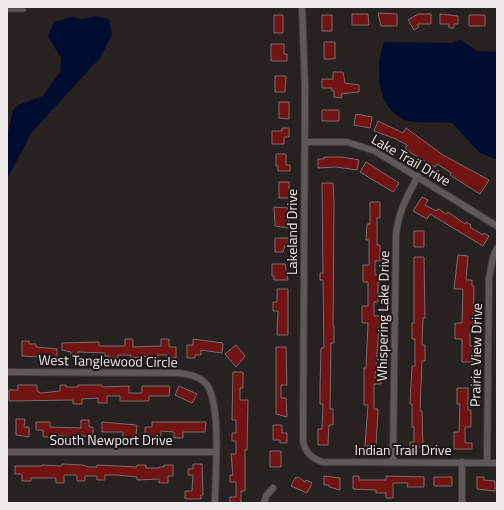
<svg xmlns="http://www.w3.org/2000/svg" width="504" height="510" font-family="'Titillium Web',sans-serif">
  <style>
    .water { fill: #000d30 }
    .building { fill: #721314; stroke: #766e6d }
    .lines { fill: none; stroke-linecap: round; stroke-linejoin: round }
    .service-casing { stroke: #413b3b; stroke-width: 5 }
    .minor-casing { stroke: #413b3b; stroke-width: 8 }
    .service { stroke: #5f5857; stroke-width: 3 }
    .minor { stroke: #5f5857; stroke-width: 6 }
    .labels { text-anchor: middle; stroke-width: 4; stroke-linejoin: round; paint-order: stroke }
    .street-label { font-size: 14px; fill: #eeeae9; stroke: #1d1717 }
  </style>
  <rect width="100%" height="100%" fill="#272120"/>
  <path class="water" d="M95 16 109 19 112 35 100 58 32 132 7 179V136L13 110 18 105 43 96 60 72 61 58 48 36 54 22 71 17 83 19Z
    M461 40 477 51 497 52V160L479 152 452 123C437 121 423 124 409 121 384 115 378 88 379 66 379 58 382 50 384 42L452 43Z"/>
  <path class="building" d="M378 13 397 14V26H381Z
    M352 14H368L369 25H352Z
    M418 14H431V24H417L419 27 414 30 408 20Z
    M440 14 458 16V24H454V28H449V24H440Z
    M274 15H283V33H274Z
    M322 15H332V31H322Z
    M469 15H485V26H469Z
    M324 42H335V59H324Z
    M271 44H284V54H287V61H271Z
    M333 72H343L345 83 359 85V92L341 94 342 98 334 97V91H332V88H322V79H333Z
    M275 76H286L285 92H275Z
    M279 102H289V119L279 118Z
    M322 110H339V121H322Z
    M356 114 372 117 370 128 354 125Z
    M378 121 403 133 406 128 443 155 489 180 480 194 450 175 451 173 437 164 435 167 405 149 407 145 396 139 374 131Z
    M282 128H289V137H284V144H272V131H282Z
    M276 154H286V165H290V171H278V166H276Z
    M324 157H342L359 160 357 170 336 167 318 168V159H324Z
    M366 162 399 183 393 192 360 172Z
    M279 182H289V198H279Z
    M322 183H333L334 203 333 326H334V343H331L330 409H333V425H329L328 445H318V429H322L323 404H320V388L321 348H324L323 280H320V273H323Z
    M422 197 428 200 425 205 436 211 438 209 447 214 448 212 465 224 466 222 471 225 470 227 483 235 484 233 489 236 483 246 430 214 427 219 413 211Z
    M370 202H380V218H377V245H380V261H375V275H381L380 282H378V302H374V316H380L375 378H381V384H374V409H378L376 446H365L368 405H364V368H366L368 323H362V306H368V282H363V265H369V240H366L367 224H370Z
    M274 207 288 208 289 228 275 226Z
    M414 231H424V247H414Z
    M275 238H289L288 245H285L283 252H275Z
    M458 255 468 256 466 280H472V286H474L473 330H470V346H473V362H462V339H455V323H462L463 289H454Z
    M414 257H424L425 318H423L422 345H425V361H422L420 411H422L423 447H417V449L410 448V442H414V427H412V404H410L412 366H415V339H412V323H414Z
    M272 264H285L288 280H274V276H272Z
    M277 289H288V335H277L278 311H273V302H277Z
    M125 339H133V347L161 346V339H169V347H176V358H167V355H157L158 358H149V356L131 358V355H118V358H109V356H105V353L78 352V358H71V352L62 350V343L99 342V346H125Z
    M193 339 223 343 222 353 201 350V355H195V358H187V345H193Z
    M22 341H29V344H36V347L57 349V358L22 356Z
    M236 345 245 356 236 367 225 354Z
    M276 347H286L287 385H281V398H286L287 417 276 414Z
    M233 372H243V388H240V400H248L247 450H245V491H241V503H230V497H236V482H230V475H233L231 454H236V441H232V433H236V420H232Z
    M18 385H37V391L41 393 60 391V385H66V387H78V385H102V387L129 386V393H142V386H170L169 396H149V401H120V396H107V403H98V398L82 399V404H73V400L9 401V390H18Z
    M179 386 197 394 192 403 175 395Z
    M457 388H468V410H471V427H465V443H472V449H454V432H459L460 404H457Z
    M16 419H25L24 427H29V437L16 435Z
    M81 420H89V427H93V437L73 435V437L50 435V437H43V430H36V422H50V427L81 428Z
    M102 422 137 425 136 436H132V438H123V432H102Z
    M152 422H206L205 432H183V438H174V432L161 431V437H145V427H152Z
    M273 425H282V433H287V443H280V440H273Z
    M270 451H281V467H270Z
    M62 464 83 465 88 467H97V465L137 467V465H146V468H159V467H164V465H173V476H168V483H159V479L137 480V477L117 475H105V480H97V476H85V481H77V475H64V483H56V478H31V481H22V474H15V466H42V465L61 466Z
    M193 464H202L203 495H201V499H185V491H192L193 475H188V469H193Z
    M324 476 340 478V490L329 487V485H324Z
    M353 476H359V480H386V476L424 477V487H407L408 483H393V498H386V493H376V490L353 489Z
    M298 477 305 482 306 480 312 483 307 493 291 486 295 478Z
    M434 477H452V486H434Z
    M477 477H484V480L495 481V491L477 489Z"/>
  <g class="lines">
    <defs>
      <path id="service" d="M7 10H24"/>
      <path id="minor" d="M302 7 305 88 303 441C305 452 311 458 322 462L497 463
        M305 142H347L375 151 497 226
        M7 372 178 373C188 374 200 376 206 384 222 402 215 477 215 503
        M7 452H215
        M393 461 396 234C399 210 407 197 418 176
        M487 463 489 278 493 257 497 248
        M264 503 266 496 273 488
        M462 503V462"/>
    </defs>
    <use href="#service" class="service-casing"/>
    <use href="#minor" class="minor-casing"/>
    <use href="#service" class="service"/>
    <use href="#minor" class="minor"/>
  </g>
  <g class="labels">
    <g class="street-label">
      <text transform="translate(411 160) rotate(30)" y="5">Lake Trail Drive</text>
      <text transform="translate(292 232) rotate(-90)" y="5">Lakeland Drive</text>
      <text transform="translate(383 316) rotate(-89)" y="5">Whispering Lake Drive</text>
      <text transform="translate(476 355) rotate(-89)" y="5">Prairie View Drive</text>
      <text transform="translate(108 361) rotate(1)" y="5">West Tanglewood Circle</text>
      <text x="111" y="445">South Newport Drive</text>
      <text x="403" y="455">Indian Trail Drive</text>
    </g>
  </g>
  <rect width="504" height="510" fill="none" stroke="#eeeae9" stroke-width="16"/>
</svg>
